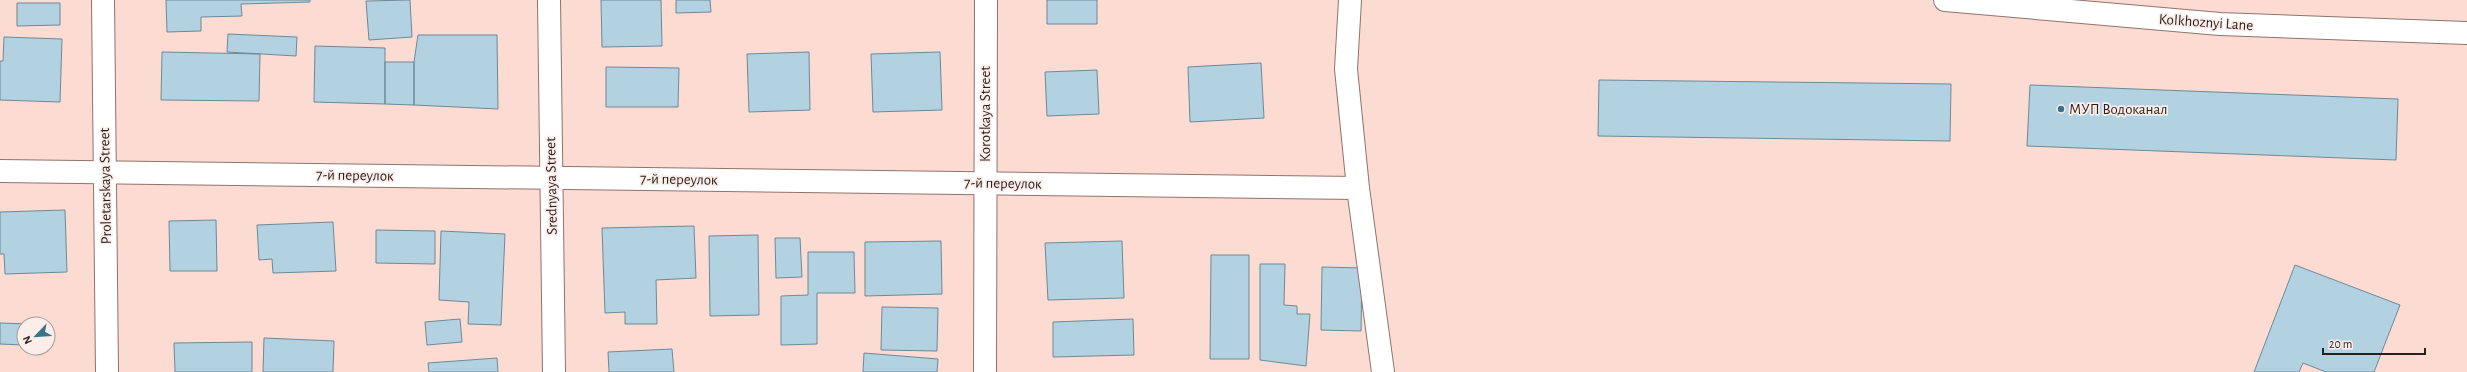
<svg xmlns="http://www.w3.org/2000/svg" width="2467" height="372" font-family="'Alegreya Sans',sans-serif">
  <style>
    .building { fill: #b3d2e1; stroke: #6d8998 }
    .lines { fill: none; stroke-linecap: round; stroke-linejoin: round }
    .minor-casing { stroke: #90736b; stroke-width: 24 }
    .minor { stroke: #fff; stroke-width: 22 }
    .poi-dot { fill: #3b738d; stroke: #fbedea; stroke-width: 1.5 }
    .labels { text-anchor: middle; stroke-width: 3.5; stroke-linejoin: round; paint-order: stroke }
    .street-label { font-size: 15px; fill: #2b1f1c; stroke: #fbedea }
    .poi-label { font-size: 15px; fill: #2b1f1c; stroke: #fbedea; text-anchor: start }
  </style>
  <rect width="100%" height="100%" fill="#fcdbd2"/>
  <path class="building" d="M166 0H310V2L241 4 242 16 201 17V31L167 32Z
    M410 0 412 37 369 40 366 1Z
    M601 0H661L662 46 602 47Z
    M676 0H710L711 12 676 13Z
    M1047 0H1097V24H1047Z
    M17 3H60V25L17 26Z
    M228 34 297 37 296 56 227 52Z
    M418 35H497L498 109 414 105V62Z
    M4 37 62 39 60 102 0 100V61H3Z
    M315 46 385 48V104L314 102Z
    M162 52 260 54 259 101 161 100Z
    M809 52 810 110 749 112 747 54Z
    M940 52 942 110 873 112 871 54Z
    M385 62H414V105L385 104Z
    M1261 63 1264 118 1190 122 1188 67Z
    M606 67 679 68 678 107H606Z
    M1097 70 1099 114 1047 116 1045 72Z
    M1599 80 1951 84 1950 141 1598 136Z
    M2030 85 2398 99 2396 160 2027 146Z
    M65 210 67 272 5 274 4 254H0V212Z
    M216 220 217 271H170L169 221Z
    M333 222 336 271 273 273 272 259 259 260 257 225Z
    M694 226 696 278 656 280 657 324H625V312L605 313 602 228Z
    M376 230 435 231V264L376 263Z
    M441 231 505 234 501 325 468 324 469 302 439 300Z
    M758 235 759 315 710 316 709 236Z
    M775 238H800L802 277 776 278Z
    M941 241 942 294 865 296V242Z
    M1122 241 1124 298 1048 300 1045 243Z
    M808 252H854L855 293H817V344L781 345V296L808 295Z
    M1211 255H1249V359H1210Z
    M1260 264H1285L1284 305 1297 306V314H1310L1306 366 1260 360Z
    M2295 265 2400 305 2374 372H2326L2303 363 2299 372H2254Z
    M1322 267 1362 268 1361 331 1321 330Z
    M882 307 938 308 937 351 881 350Z
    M460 319 462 342 427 345 425 322Z
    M1133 319 1134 355 1053 357V322Z
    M0 323 28 324H24V345L0 344Z
    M264 338 334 341 333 372H263Z
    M252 342V372H175L174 343Z
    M672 349 674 372H609L608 352Z
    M864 353 938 359 937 372H863Z
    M497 358 498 372H429L428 363Z"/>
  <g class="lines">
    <defs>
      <path id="minor" d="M103 0 107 372
        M549 0 554 372
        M1350 0 1346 69 1358 188 1383 372
        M1945 0 2220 24 2467 33
        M0 171 1358 188
        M985 372 986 0"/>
    </defs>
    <use href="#minor" class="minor-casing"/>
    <use href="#minor" class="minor"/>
  </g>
  <circle class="poi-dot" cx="2061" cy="109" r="4"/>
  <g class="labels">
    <g class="street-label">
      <text transform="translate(2206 22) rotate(4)" y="5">Kolkhoznyi Lane</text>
      <text transform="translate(985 114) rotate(-90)" y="5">Korotkaya Street</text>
      <text transform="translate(355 175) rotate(1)" y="5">7-й переулок</text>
      <text transform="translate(679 179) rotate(1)" y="5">7-й переулок</text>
      <text transform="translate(1003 183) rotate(1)" y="5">7-й переулок</text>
      <text transform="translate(105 186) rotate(-91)" y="5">Proletarskaya Street</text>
      <text transform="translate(551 186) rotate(-91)" y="5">Srednyaya Street</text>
    </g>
    <g class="poi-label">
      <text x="2069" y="114">МУП Водоканал</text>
    </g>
  </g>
  <g transform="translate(36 336) rotate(245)"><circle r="19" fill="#fbedea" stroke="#a89b98"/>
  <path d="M0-3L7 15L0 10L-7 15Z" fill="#3b738d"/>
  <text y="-6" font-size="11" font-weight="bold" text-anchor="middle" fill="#2b1f1c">N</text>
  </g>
  <path d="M2323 348v6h102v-6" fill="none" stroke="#2b1f1c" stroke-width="2"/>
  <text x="2329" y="348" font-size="12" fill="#2b1f1c" stroke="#fbedea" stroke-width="3" paint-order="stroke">20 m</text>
</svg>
